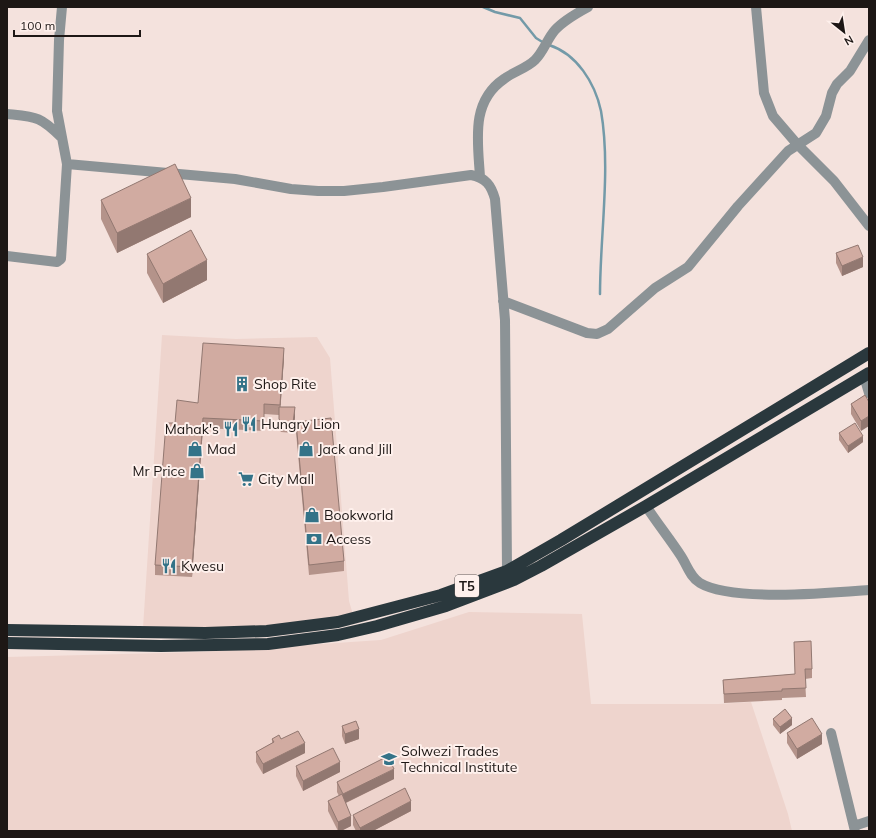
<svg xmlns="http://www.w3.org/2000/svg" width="876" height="838" font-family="Mulish,sans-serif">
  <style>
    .built { fill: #eed4cd }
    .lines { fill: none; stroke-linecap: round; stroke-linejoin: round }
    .stream { stroke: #739aa8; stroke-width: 2.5 }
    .minor { stroke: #8c9396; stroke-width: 10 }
    .highway { stroke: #2a383d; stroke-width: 12 }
    .wall { fill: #b4938a }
    .shaded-wall { fill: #927871 }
    .building { fill: #d1aba1; stroke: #927871 }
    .labels { text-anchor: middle; stroke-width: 4; stroke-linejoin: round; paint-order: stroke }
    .shield { fill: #fef0ec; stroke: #605856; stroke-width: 1 }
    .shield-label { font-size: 13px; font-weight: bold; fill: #1d1715 }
    .poi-label { font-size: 14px; fill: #1d1715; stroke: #fef0ec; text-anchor: start }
  </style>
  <rect width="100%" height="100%" fill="#f4e2dd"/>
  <path class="built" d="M162 335 236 339 317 337 330 358 349 601 354 618 249 628H143Z
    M469 612 582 614 591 704H718L751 702 788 814 792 831H7V657L200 652 381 640Z"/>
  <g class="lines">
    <path class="stream" d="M483 7 495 12 520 18 536 38 544 43
      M549 45C577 54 595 83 601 111 611 168 600 236 600 294"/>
    <path class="minor" d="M62 7 59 40 57 111 67 164
      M756 7 764 93 773 116 797 144 834 181 869 226
      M7 114C36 117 40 116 61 137
      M480 177C478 142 470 102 504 79 513 72 527 68 535 60 544 51 547 39 555 30 564 20 577 13 588 7
      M7 256 57 262 61 259 67 164 235 179 291 189 318 191H344L383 187 471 175C486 178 491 185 495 199L505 320 507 571
      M503 301 587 333 597 334 608 329 655 288 688 267 738 206 788 151 816 133 826 116 832 93 837 84 850 71 869 40
      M864 376 869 393
      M646 506C657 523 670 539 681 556 687 565 690 577 700 583 732 602 830 593 869 590
      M831 733 855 831
      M854 826 869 821"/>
    <path class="highway" d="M7 630 205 633 267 631 338 622 441 595 507 571 561 540 869 353
      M7 643 161 646 268 644 338 635 377 626 446 606 514 580 541 566 646 506 869 373"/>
  </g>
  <path class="wall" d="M101 200 191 217 117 253 101 219Z
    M836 253 863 267 842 276 836 263Z
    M147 254 207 280 163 303 147 273Z
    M284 358 280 407 295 417 293 433 281 432 279 429V415L264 414V431L203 428 192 577 155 575V565L175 423Z
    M865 395 861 431 851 414V404Z
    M296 422 344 561V571L309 575 296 432Z
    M839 433 863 442 848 453 839 440Z
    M794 642 812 669V678L805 679 806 697 782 698V700L724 703 723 680 795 674Z
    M773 719 792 725 780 734 773 725Z
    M342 726 359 739 345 744 342 736Z
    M787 733 822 744 797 759 787 743Z
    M272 739H281L305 753 263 774 256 762V752L272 743Z
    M296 766 340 772 303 791 296 776Z
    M394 779 346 803 351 826 341 831H338L328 811V801L339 796 337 792V782Z
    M411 811 373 831H356L353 825V815Z"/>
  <path class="shaded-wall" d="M191 198V217L117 253V233Z
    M863 257V267L842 276V266Z
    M207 260V280L163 303V284Z
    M284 348V358L280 415V405Z
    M295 407V417L293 433V423Z
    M869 416V426L861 431V421Z
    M203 418V428L192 577V567Z
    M863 436V442L848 453V446Z
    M792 718V725L780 734V727Z
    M359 729V739L345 744V734Z
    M822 734V744L797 759V749Z
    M305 743V753L263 774V764Z
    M340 762V772L303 791V781Z
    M394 769V779L343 804V794Z
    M411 801V811L373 831H360V828Z
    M351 816V826L341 831H338V822Z"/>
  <path class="building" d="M175 164 191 198 117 233 101 200Z
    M191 230 207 260 163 284 147 254Z
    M858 245 863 257 842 266 836 253Z
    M203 343 284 348 280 405 264 404V421L203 418 192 567 155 565 166 423H175L177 400 198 403Z
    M865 395 869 402V416L861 421 851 404Z
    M279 407H295L293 423 281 422 279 419Z
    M331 418 344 561 309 565 296 422Z
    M855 423 863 436 848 446 839 433Z
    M811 641 812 669H805L806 688 782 689V691L724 694 723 680 795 674 794 642Z
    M785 709 792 718 780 727 773 719Z
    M812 718 822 734 797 749 787 733Z
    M356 721 359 729 345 734 342 726Z
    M298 731 305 743 263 764 256 752 274 742 272 739 279 735 281 739Z
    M333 748 340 762 303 781 296 766Z
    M388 756 394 769 343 794 337 782Z
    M405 788 411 801 360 828 353 815Z
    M342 794 351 816 338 822 328 801Z"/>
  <defs>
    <symbol id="building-bare" viewBox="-9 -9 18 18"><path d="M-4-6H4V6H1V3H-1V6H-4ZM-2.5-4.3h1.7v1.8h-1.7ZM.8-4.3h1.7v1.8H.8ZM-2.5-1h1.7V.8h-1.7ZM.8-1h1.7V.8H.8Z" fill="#347388" stroke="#fef0ec" stroke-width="2.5" paint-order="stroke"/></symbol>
    <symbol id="restaurant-bare" viewBox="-9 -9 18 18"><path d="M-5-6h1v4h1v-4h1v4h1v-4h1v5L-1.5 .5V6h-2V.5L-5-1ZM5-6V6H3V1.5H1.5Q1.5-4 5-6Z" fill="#347388" stroke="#fef0ec" stroke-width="2.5" paint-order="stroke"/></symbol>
    <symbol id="shop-bare" viewBox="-9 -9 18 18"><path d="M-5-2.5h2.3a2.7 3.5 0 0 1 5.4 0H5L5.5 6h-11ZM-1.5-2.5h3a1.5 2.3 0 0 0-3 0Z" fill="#347388" stroke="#fef0ec" stroke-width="2.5" paint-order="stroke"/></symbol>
    <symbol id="supermarket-bare" viewBox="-9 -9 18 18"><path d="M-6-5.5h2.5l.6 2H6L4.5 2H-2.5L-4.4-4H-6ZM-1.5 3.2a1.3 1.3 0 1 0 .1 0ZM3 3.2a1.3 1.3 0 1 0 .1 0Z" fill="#347388" stroke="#fef0ec" stroke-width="2.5" paint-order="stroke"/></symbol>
    <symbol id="bank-bare" viewBox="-9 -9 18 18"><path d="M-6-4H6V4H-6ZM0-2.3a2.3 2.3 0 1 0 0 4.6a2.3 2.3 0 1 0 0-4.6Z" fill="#347388" stroke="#fef0ec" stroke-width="2.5" paint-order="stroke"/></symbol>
    <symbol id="university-bare" viewBox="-9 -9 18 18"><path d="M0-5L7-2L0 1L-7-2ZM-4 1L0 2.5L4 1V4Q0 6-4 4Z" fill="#347388" stroke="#fef0ec" stroke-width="2.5" paint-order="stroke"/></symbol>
  </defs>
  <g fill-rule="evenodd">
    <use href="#building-bare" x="231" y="373" width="22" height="22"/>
    <use href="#restaurant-bare" x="238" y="413" width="22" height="22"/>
    <use href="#restaurant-bare" x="220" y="418" width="22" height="22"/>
    <use href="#shop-bare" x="184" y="438" width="22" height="22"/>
    <use href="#shop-bare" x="295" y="438" width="22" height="22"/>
    <use href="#shop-bare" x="186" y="460" width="22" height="22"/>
    <use href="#supermarket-bare" x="235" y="468" width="22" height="22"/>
    <use href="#shop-bare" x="301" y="504" width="22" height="22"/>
    <use href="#bank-bare" x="303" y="528" width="22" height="22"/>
    <use href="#restaurant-bare" x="158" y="555" width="22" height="22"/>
    <use href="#university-bare" x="378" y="748" width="22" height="22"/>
  </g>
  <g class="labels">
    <rect class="shield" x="455" y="575" width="24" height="22" rx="3"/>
    <g class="shield-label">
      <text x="467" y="591">T5</text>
    </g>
    <g class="poi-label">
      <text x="254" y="389">Shop Rite</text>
      <text x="261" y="429">Hungry Lion</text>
      <text x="219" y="434" text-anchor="end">Mahak's</text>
      <text x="207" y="454">Mad</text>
      <text x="318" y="454">Jack and Jill</text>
      <text x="185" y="476" text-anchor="end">Mr Price</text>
      <text x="258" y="484">City Mall</text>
      <text x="324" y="520">Bookworld</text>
      <text x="326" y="544">Access</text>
      <text x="181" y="571">Kwesu</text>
      <text x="401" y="756">Solwezi Trades<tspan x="401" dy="16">Technical Institute</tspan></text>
    </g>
  </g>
  <rect width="876" height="838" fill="none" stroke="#1d1715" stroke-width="16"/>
  <g transform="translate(844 32) rotate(150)" stroke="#fef0ec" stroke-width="3" paint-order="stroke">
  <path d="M0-3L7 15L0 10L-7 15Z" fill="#1d1715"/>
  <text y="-6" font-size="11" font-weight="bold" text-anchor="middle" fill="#1d1715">N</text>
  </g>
  <path d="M14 30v6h126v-6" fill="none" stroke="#1d1715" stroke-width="2"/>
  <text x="20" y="30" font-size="12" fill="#1d1715" stroke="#fef0ec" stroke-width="3" paint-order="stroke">100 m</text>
</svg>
